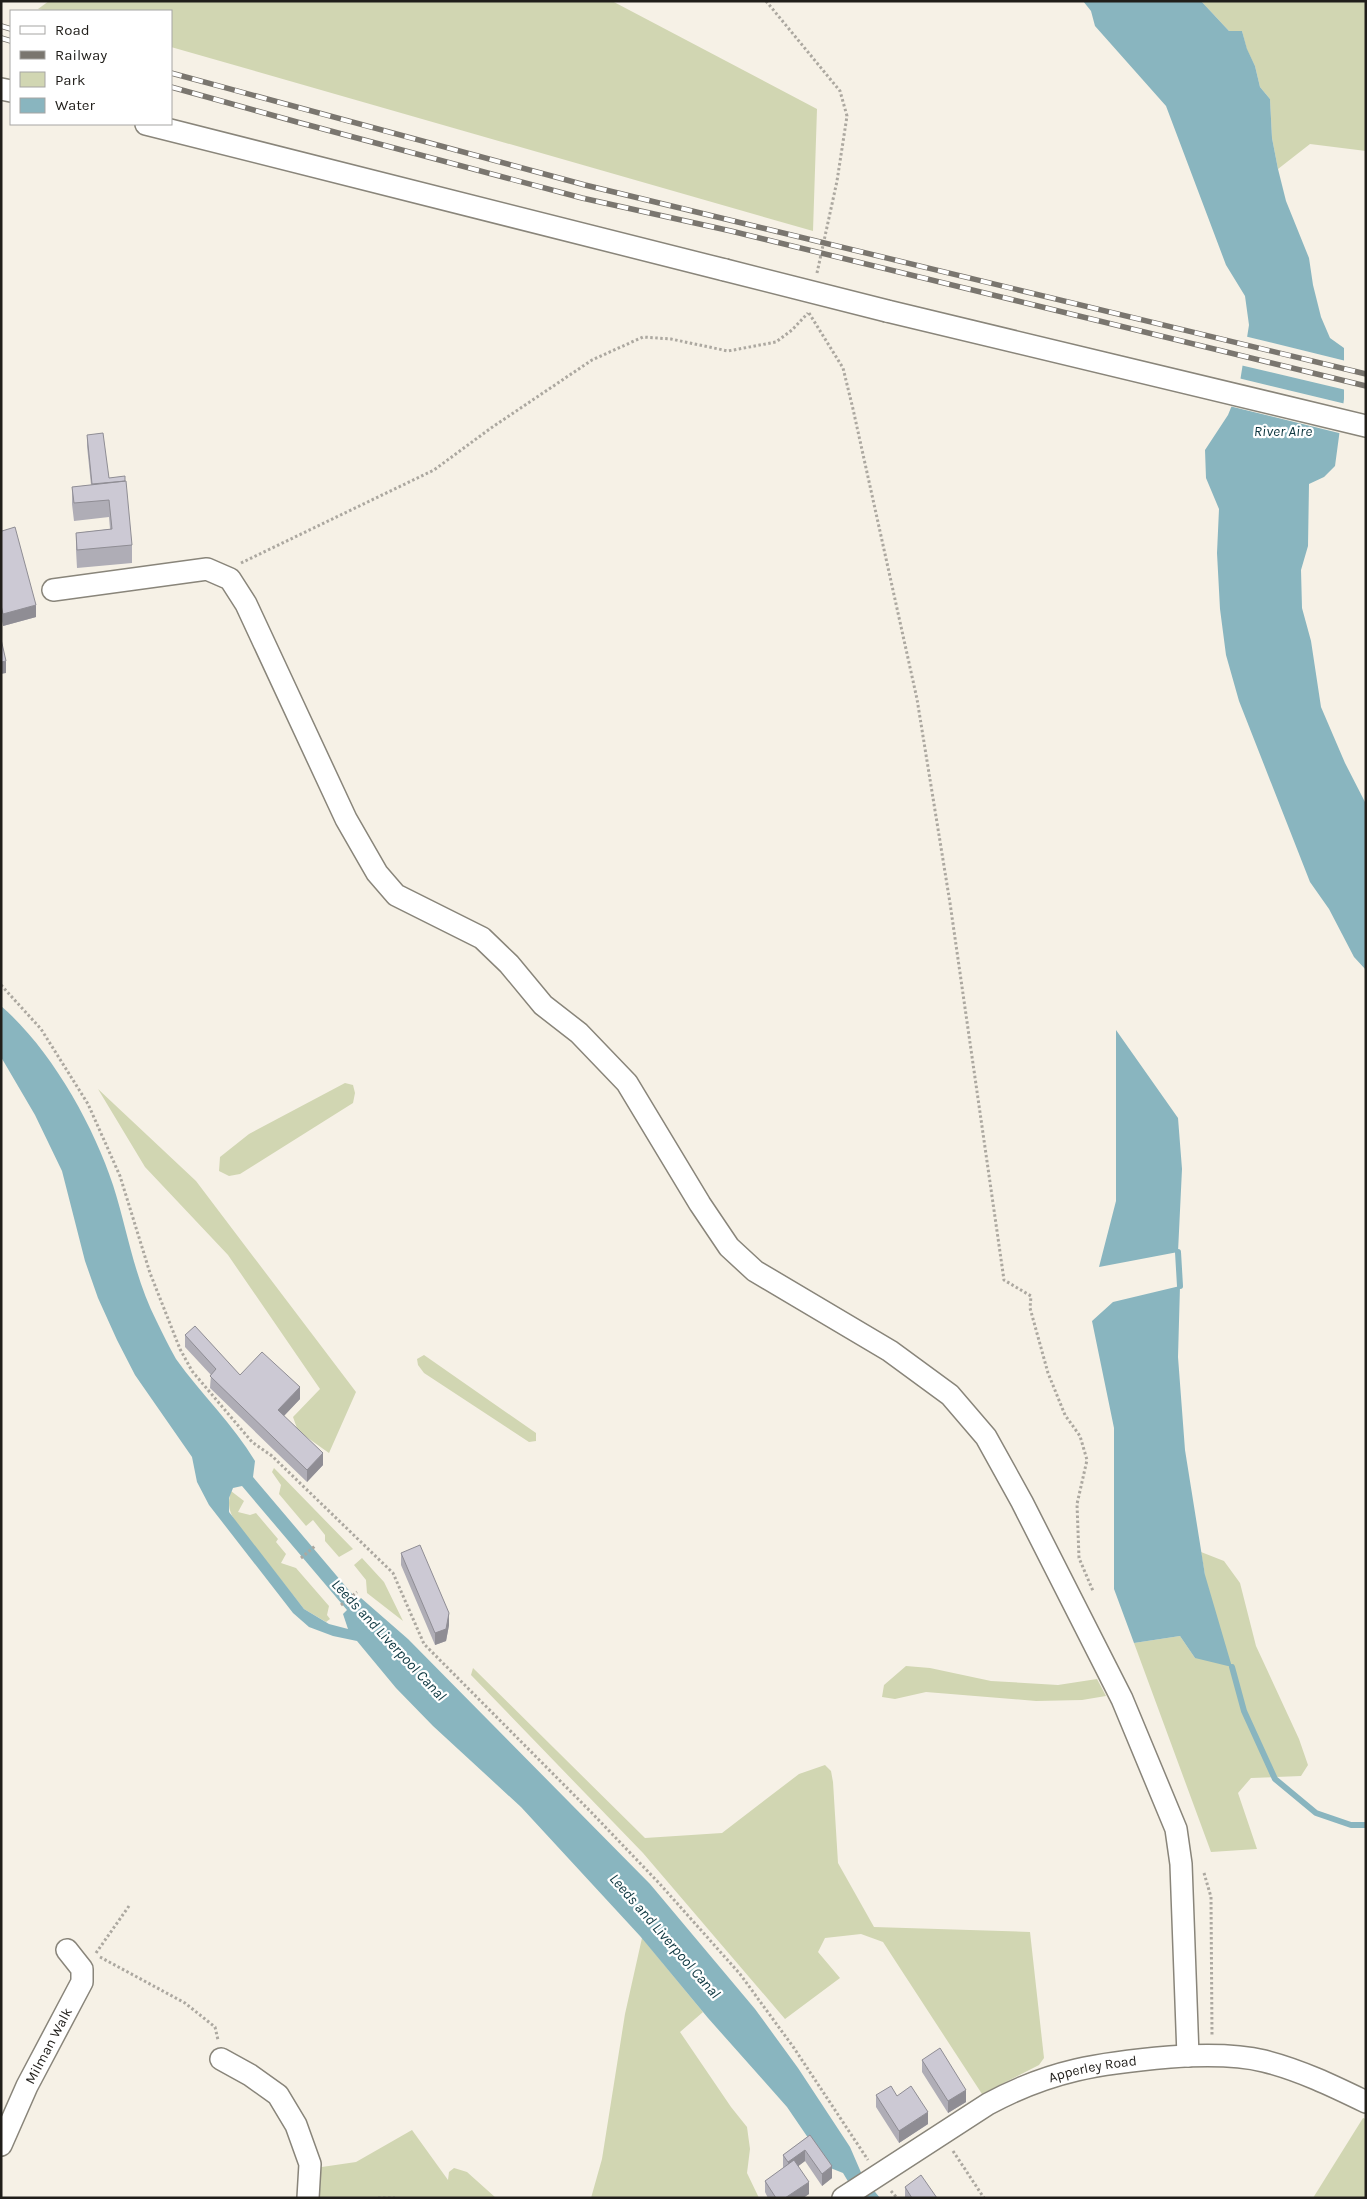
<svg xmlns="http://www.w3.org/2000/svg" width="1367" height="2199" font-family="Karla,sans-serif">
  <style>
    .green { fill: #d1d6b2 }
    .water { fill: #89b5bf; fill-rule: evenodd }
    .pier { fill: #f6f1e6 }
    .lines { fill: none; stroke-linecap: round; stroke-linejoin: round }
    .stream { stroke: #89b5bf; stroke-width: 6 }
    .minor-casing { stroke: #89857a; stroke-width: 24 }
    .path { stroke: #aca8a0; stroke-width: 3; stroke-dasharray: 2.5 2.5; stroke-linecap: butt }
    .minor { stroke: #fff; stroke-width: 21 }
    .rail-casing { stroke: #7a766f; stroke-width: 5.5 }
    .rail { stroke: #fff; stroke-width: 4; stroke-dasharray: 11; stroke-linecap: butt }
    .minor-bridge-casing { stroke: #89857a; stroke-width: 24; stroke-linecap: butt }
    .minor-bridge { stroke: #fff; stroke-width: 21 }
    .wall { fill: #afadb6 }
    .shaded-wall { fill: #8f8d94 }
    .building { fill: #ccc9d4; stroke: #8f8d94 }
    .labels { text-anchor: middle; stroke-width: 4.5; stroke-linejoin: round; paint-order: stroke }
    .street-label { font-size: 14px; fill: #201e1a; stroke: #fff }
    .water-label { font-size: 15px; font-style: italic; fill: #0d3740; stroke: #fff }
  </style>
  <rect width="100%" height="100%" fill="#f6f1e6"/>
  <path class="green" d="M49 1H612L817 109 813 231 171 47V11H48L38 9Z
    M1201 1H1366V151L1310 144 1278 169 1272 138 1270 99 1260 87 1255 66 1247 50 1242 31H1229Z
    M345 1083 353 1085 355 1093 353 1103 240 1174 229 1176 219 1171 220 1157 249 1134Z
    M98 1089 196 1181 356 1392 329 1453 298 1431 293 1417 320 1389 228 1255 145 1167Z
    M424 1355 536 1433V1441L529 1442 424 1373 418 1365 417 1359Z
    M274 1468 353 1549 339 1557 325 1541V1535L313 1520 306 1526 279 1494 281 1485 272 1472Z
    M231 1491 244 1501 238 1512 250 1515 256 1513 278 1539 276 1542 286 1554 281 1563 296 1568 329 1606 327 1615 330 1619 326 1622 304 1609 237 1524C229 1512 227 1505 231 1491Z
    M1201 1552 1224 1561 1240 1583 1256 1646 1299 1739 1308 1765 1301 1776 1251 1778 1238 1793 1257 1849 1211 1852 1134 1643 1180 1636 1195 1658 1205 1575Z
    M362 1558 384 1582 403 1621 367 1593 366 1580 354 1565Z
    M906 1666 930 1668 991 1681 1058 1685 1097 1679 1106 1696 1082 1700 1036 1701 926 1692 895 1699 882 1697 884 1685Z
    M473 1668 645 1838 722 1833 799 1774 825 1765 831 1771 833 1782 838 1863 874 1927 1030 1932 1044 2058 1039 2065 982 2094 883 1942 861 1934 825 1938 818 1952 840 1978 785 2019 643 1853 471 1675Z
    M642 1938 703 2012 680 2032 731 2107 747 2127 750 2149 747 2173 759 2198H591L602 2159 625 2014Z
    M1363 2118 1366 2119V2198H1313Z
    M412 2130 448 2180 449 2172 454 2168 467 2172 496 2198H313L315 2168 356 2162Z"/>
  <path class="water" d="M1083 1H1201L1229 31H1242L1247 49 1255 66 1260 87 1270 99 1272 138 1278 169 1286 201 1309 258 1313 285 1321 317 1330 338 1344 348V399L1335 466 1324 477 1309 484 1308 546 1301 570 1302 608 1311 641 1321 707 1345 763 1366 804V970L1354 957 1329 909 1310 882 1239 701 1226 655 1220 609 1217 553 1219 509 1206 478 1205 450 1228 415 1239 388 1249 325 1245 296 1226 265 1166 106 1095 26 1091 11Z
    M1 1006C50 1048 93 1124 113 1185 128 1232 134 1277 157 1322 163 1334 169 1347 176 1359 201 1394 233 1424 255 1461L253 1477 358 1601 361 1598 408 1639 650 1884 755 2009 798 2068 850 2147 863 2177 880 2198H858L843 2173 828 2167 787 2107 708 2018 640 1936 521 1807 433 1726 396 1688 357 1641 333 1636 309 1627 293 1613 209 1505 197 1482 192 1457 135 1375 117 1340 98 1298 85 1261 62 1171 35 1115 1 1057ZM242 1486 347 1610 343 1614 348 1629 329 1624 304 1609 229 1512V1498L233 1488Z
    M1116 1030 1178 1118 1182 1169 1178 1252 1099 1267 1116 1201Z
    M1180 1286 1178 1357 1185 1450 1205 1575 1232 1667 1195 1658 1180 1636 1134 1643 1114 1589V1428L1092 1321 1113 1302Z"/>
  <path class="pier" d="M1244 336 1346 361V390L1240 365Z
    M1238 378 1346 404 1343 434 1229 406Z"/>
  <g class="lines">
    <path class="stream" d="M1178 1252 1180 1286
      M1232 1667 1244 1711 1275 1779 1316 1813 1351 1825H1366"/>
    <defs>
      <g id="minor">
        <path d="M1 89 11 91"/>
        <path d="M146 124 725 270"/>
        <path d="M887 311 1366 426"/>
        <path d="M53 590 207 569 230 579 246 604 346 819 377 873 396 895 482 938 509 964 543 1005 579 1033 627 1083 700 1204 729 1247 755 1271 890 1351 950 1395 986 1437 1022 1502 1122 1699 1176 1829 1181 1864 1188 2056"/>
        <path d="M221 2059 250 2075 278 2095 296 2125 310 2164 308 2198"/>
        <path id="s1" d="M1 2145 27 2086 82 1982V1969L67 1950"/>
        <path id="s2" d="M843 2198 988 2104C1051 2070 1100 2063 1170 2057 1199 2055 1235 2054 1264 2061 1300 2070 1333 2086 1366 2102"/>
      </g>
    </defs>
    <use href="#minor" class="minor-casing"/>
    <path class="path" d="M766 1 840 91 847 116 837 181 817 273
      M809 313 843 368 853 409 917 699 950 903 1004 1280 1031 1296 1030 1308 1048 1373 1065 1415 1080 1436 1087 1460 1077 1504 1079 1558 1093 1591
      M241 563 434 470 491 428 592 360 643 337 671 339 728 351 776 342 792 330 808 313
      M1 985 41 1029 88 1104 120 1176 150 1273 180 1349 192 1371 252 1442 272 1456 393 1573 424 1644 591 1812 659 1883 740 1974 794 2048 868 2160
      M301 1558 315 1546
      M341 1605 357 1592
      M1204 1873 1211 1897 1212 2036
      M96 1953 129 1906
      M100 1957 185 2003 215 2027 218 2040
      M953 2151 984 2198
      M891 2191 897 2198
      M378 2198H395"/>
    <use href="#minor" class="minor"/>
    <defs>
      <path id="rail" d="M1 26 11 29
        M1 38 11 41
        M171 73 585 185 1366 374
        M171 87 297 122 582 198 731 231 1366 386"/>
    </defs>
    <use href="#rail" class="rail-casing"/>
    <use href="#rail" class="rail"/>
    <defs>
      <path id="minor-bridge" d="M725 270 887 311"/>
    </defs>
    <use href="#minor-bridge" class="minor-bridge-casing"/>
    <use href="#minor-bridge" class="minor-bridge"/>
  </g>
  <path class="wall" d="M87 435 109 478 132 545V563L77 568 76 550V533L110 529 109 517 74 521 72 504V487L91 485 87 446Z
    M1 529 36 617 3 626 1 617Z
    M185 1335 240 1375 300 1399 284 1416 323 1465 307 1482 210 1388 211 1375 185 1347Z
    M401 1553 449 1625 446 1641 435 1645 401 1565Z
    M922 2060 966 2102 948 2113 922 2072Z
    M876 2095 897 2096 928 2124 899 2143 876 2107Z
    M810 2135 832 2178 822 2186 805 2161 798 2166 809 2194 803 2198H768L765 2192V2181L784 2168 783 2167V2155Z
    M905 2187 937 2198H905Z"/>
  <path class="shaded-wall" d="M36 605V617L3 626V614Z
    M6 661V673L1 674V662Z
    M300 1387V1399L278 1422V1410Z
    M323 1453V1465L307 1482V1470Z
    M449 1613V1625L446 1641 435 1645V1633Z
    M966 2090V2102L948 2113V2101Z
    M928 2112V2124L899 2143V2131Z
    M805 2150V2161L788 2174V2162Z
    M832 2166V2178L822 2186V2174Z
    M809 2182V2194L803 2198H785Z"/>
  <path class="building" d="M103 433 109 478 125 476V481L92 484 87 435Z
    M126 481 132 545 77 550 76 533 112 529 109 500 74 503 72 487Z
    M15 527 36 605 3 614 1 605V529L2 531Z
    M1 639 6 661 1 662Z
    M195 1326 240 1375 262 1352 300 1387 278 1410 323 1453 307 1470 210 1376 216 1369 185 1335Z
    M420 1545 449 1613 446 1629 435 1633 401 1553Z
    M940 2048 966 2090 948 2101 922 2060Z
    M891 2086 897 2096 911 2086 928 2112 899 2131 876 2095Z
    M810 2135 832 2166 822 2174 805 2150 788 2162 783 2155Z
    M794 2160 809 2182 785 2198H776L765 2181Z
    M921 2175 937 2198H912L905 2187Z"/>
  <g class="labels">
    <g class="street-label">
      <text dy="5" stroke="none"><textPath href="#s1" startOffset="110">Milman Walk</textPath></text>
      <text dy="5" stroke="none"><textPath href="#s2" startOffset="284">Apperley Road</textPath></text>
    </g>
    <g class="water-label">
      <text x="1283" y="436">River Aire</text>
      <text transform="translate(389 1640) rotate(47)" y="5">Leeds and Liverpool Canal</text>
      <text transform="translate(665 1936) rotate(49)" y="5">Leeds and Liverpool Canal</text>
    </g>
  </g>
  <rect width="1367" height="2199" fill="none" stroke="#201e1a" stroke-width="5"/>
  <rect x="10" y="10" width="162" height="115" fill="#ffffff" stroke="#a6a5a3"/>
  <rect x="20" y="26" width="25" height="8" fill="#ffffff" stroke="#a6a5a3"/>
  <text x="55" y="35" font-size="15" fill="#201e1a">Road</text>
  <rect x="20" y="51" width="25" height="8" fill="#7a766f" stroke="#a6a5a3"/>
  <text x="55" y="60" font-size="15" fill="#201e1a">Railway</text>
  <rect x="20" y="72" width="25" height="15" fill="#d1d6b2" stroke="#a6a5a3"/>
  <text x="55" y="85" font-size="15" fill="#201e1a">Park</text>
  <rect x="20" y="98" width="25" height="15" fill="#89b5bf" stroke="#a6a5a3"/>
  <text x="55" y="110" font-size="15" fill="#201e1a">Water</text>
</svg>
